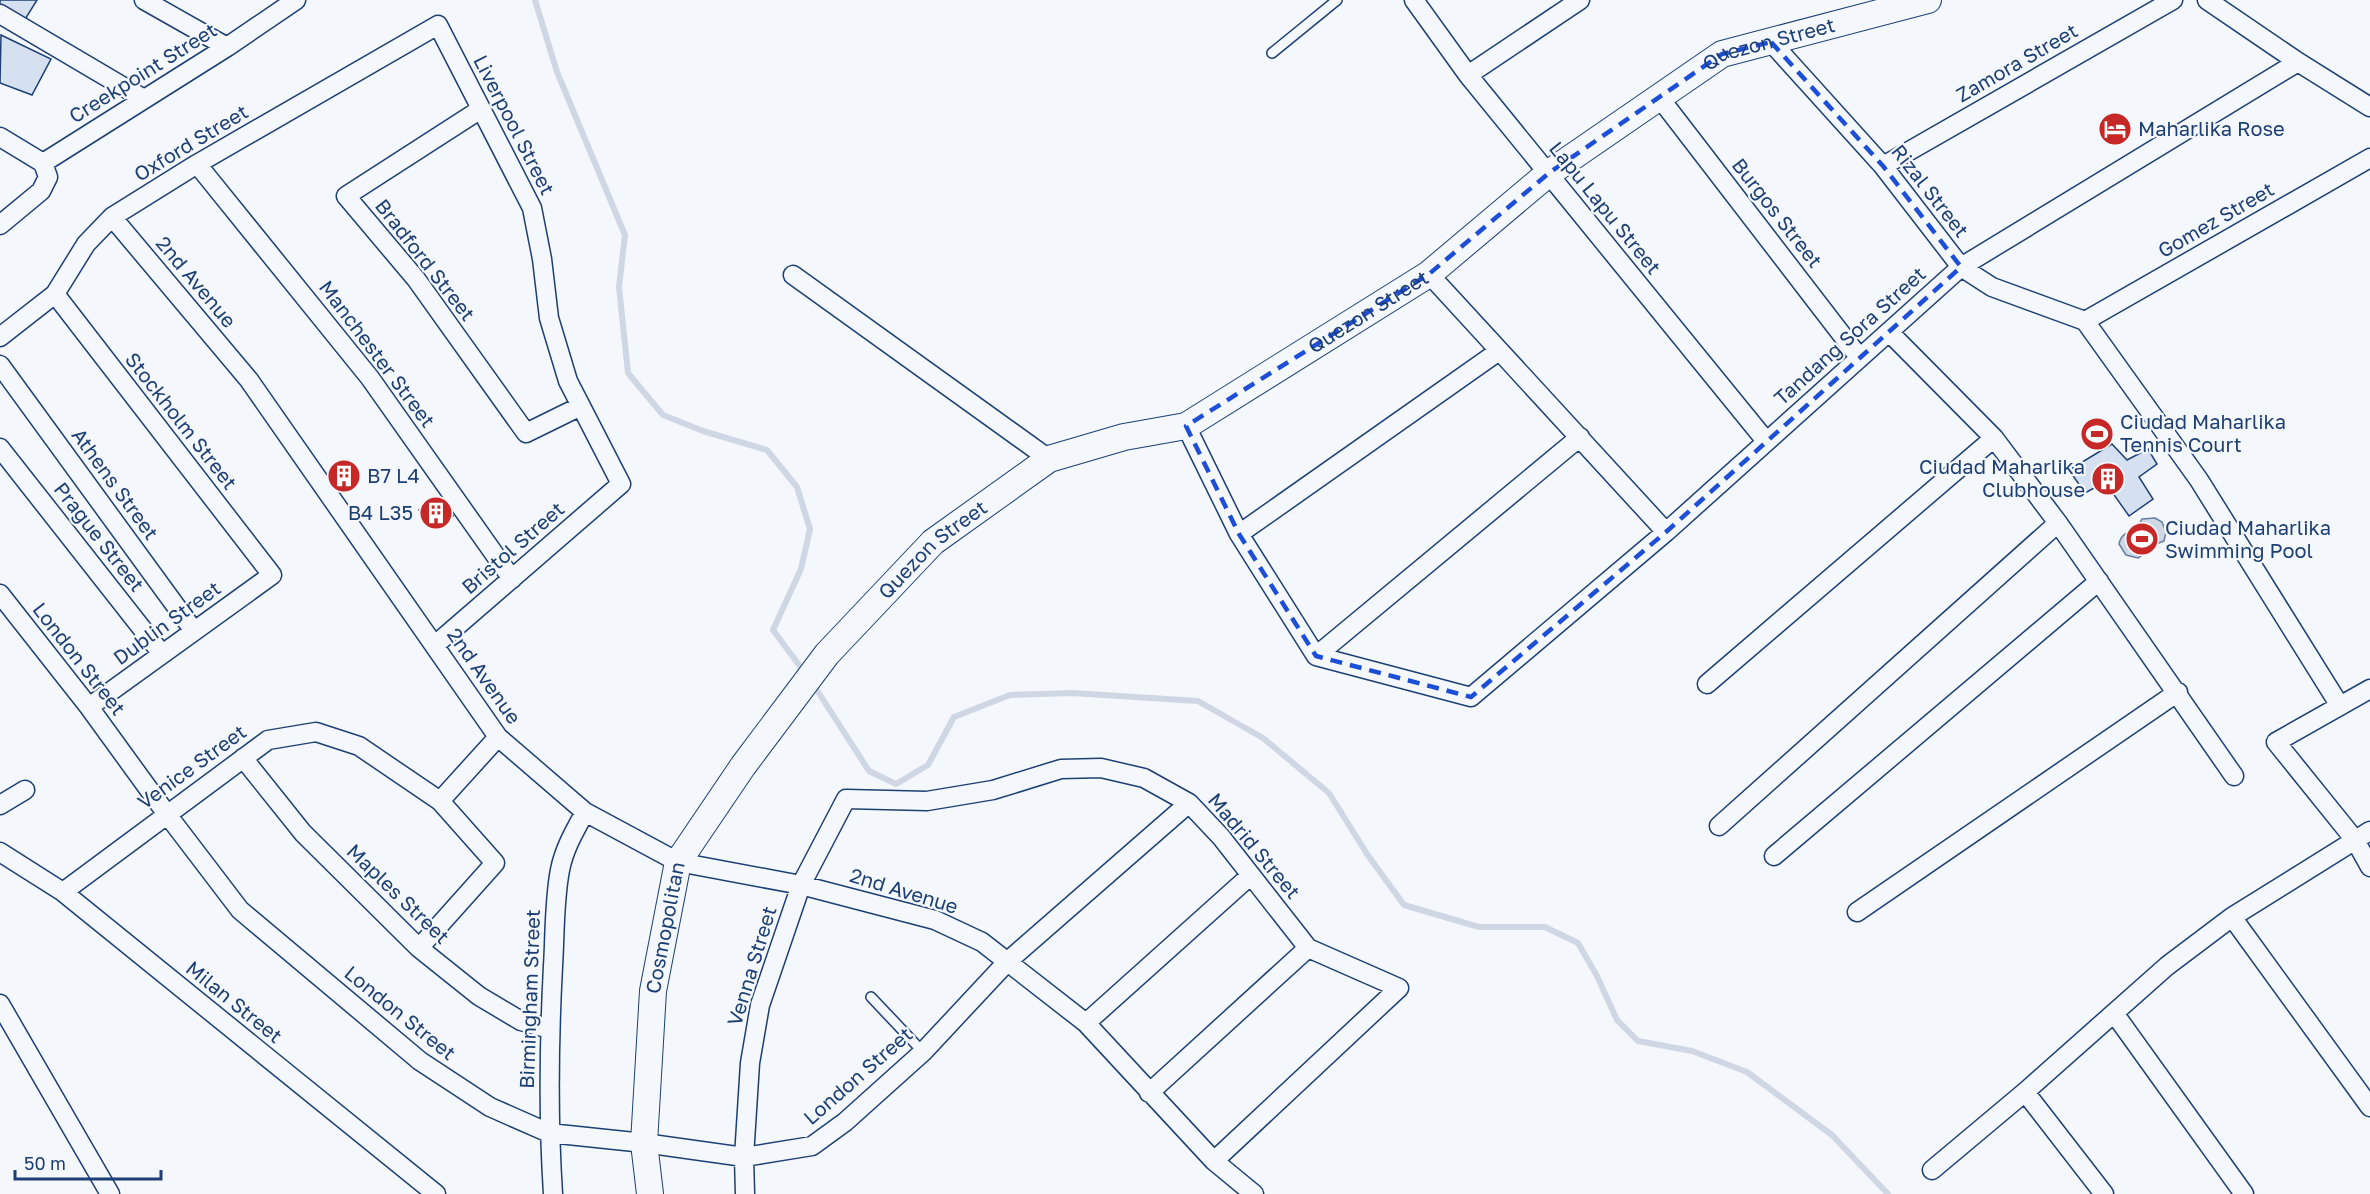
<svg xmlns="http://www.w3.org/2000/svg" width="2370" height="1194" font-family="'Golos Text',sans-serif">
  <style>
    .water { fill: #cfd7e4; stroke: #687fa3; stroke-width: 1.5 }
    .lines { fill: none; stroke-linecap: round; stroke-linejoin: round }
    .stream { stroke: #cfd7e4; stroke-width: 6 }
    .building { fill: #d5e0f0; stroke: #1d3f73; stroke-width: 1.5 }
    .lane-casing { stroke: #1d3f73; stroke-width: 12 }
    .street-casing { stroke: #1d3f73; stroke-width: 21 }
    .secondary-casing { stroke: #1d3f73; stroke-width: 28 }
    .lane { stroke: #f4f7fb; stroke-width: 9 }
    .street { stroke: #f4f7fb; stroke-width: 18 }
    .secondary { stroke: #f4f7fb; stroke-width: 26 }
    .marked { fill: none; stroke: #1d4ed8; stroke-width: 4.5; stroke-dasharray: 12 8; stroke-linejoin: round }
    .labels { text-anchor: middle; stroke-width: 4.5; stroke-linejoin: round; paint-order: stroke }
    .street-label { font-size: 20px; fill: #1d3f73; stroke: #f4f7fb }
    .poi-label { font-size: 20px; fill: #1d3f73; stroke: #f4f7fb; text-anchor: start }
  </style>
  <rect width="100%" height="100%" fill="#f4f7fb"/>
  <path class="water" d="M2155 518 2162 522 2166 532 2164 541C2151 545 2148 552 2138 558L2126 555 2119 544C2121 535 2125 533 2135 531L2142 519Z"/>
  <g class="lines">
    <path class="stream" d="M535 0 557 72 625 235 619 287 628 373 663 415 703 431 767 450 797 487 810 529 801 569 773 630 805 673
      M813 684 869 771 896 784 928 765 954 717 1010 695 1072 693 1198 701 1263 738 1329 793 1367 854 1404 905 1479 927H1545L1578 943 1597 976 1617 1020 1638 1041 1692 1051 1747 1072 1832 1135 1888 1194"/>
  </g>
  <path class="building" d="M0 0H37L24 21 0 7Z
    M1 35 51 59 32 95 0 83Z
    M2112 444 2127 460 2148 449 2157 464 2139 477 2153 499 2129 516 2105 482 2085 493 2069 470Z
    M348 460 360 479 339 490 327 474Z
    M439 497 453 516 434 527 419 510Z"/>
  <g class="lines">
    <defs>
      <path id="lane" d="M1272 53 1337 0
        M871 997 923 1052"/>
      <path id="street" d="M144 0 227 47
        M1414 0 1468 75 1766 441
        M2207 0 2298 62 2370 107
        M0 14 144 99
        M1771 42 1883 166 1961 267 1992 287 2085 321
        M1468 75 1580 0
        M1659 97 1859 357
        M481 109 346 196 416 279 526 433 581 406
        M0 137 43 163
        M43 163 227 47 296 0
        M197 164 370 378 512 579
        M1883 166 2173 0
        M112 217 249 380 498 737 585 812 678 862 801 885 935 920 982 942 1086 1023 1214 1161 1254 1194
        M0 225 41 191 48 177 43 163
        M1429 274 1666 532
        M793 275 1049 459
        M55 294 272 575 89 707
        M2085 321 2199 480 2340 706
        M2085 321 2370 158
        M1889 332 1994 438 2058 523 2234 776
        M0 337 55 294 86 244 112 217 197 164 438 25 532 208 542 259 549 318 568 381 621 484 435 645
        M0 365 194 631
        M1186 426 1239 534 1316 656 1471 697 1666 532 1961 267 2298 62
        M0 448 162 654
        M1239 534 1499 351
        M0 594 89 707 166 813 240 910 420 1061 490 1107 549 1133 644 1143 744 1157 812 1146 845 1122 923 1052 1008 961 1189 803
        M1316 656 1580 437
        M1707 684 1994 438
        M2370 689 2276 742 2355 840 2370 867
        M243 758 303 833 419 948 479 996 521 1021 550 1029
        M440 801 498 737
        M0 805 25 790
        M1719 826 2058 523
        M0 852 63 892 436 1194
        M1774 856 2099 581
        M63 892 268 740 316 732 359 746 440 801 495 863 419 948
        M1857 912 2178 692
        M2232 917 2370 1107
        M0 1004 110 1194
        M2114 1013 2244 1194
        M1086 1023 1251 875
        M2025 1092 2104 1194
        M1149 1093 1308 948
        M1932 1170 2025 1092 2167 966 2232 917 2370 831
        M553 1194C548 1118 549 1042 553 966 555 935 554 901 560 870 564 849 575 830 585 812
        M745 1194 744 1157 750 1063 760 1005 801 885 846 799 927 801 993 790 1061 769 1101 768 1144 778 1189 803 1221 837 1308 948 1399 988 1214 1161"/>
      <g id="secondary">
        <path id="s1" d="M650 1194 644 1143 653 991 678 862 743 766 827 654 933 542 1049 459 1124 437 1186 426 1429 274 1549 173 1722 54 1928 0"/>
      </g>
    </defs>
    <use href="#lane" class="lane-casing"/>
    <use href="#street" class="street-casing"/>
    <use href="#secondary" class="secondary-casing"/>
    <use href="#lane" class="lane"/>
    <use href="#street" class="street"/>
    <use href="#secondary" class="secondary"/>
  </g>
  <path class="marked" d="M1771 42 1883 166 1961 267 1666 532 1471 697 1316 656 1239 534 1186 426 1429 274 1549 173 1722 54Z"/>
  <defs>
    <symbol id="hotel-disc" viewBox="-11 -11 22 22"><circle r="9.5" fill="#c62828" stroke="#f4f7fb"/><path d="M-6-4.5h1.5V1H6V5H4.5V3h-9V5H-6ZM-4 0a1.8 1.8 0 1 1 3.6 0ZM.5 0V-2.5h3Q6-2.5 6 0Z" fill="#fff"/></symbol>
    <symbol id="stadium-disc" viewBox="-11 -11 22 22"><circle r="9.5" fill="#c62828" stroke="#f4f7fb"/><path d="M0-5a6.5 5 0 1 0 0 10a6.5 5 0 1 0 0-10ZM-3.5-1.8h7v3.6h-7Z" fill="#fff"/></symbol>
    <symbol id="building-disc" viewBox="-11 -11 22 22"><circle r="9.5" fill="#c62828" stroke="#f4f7fb"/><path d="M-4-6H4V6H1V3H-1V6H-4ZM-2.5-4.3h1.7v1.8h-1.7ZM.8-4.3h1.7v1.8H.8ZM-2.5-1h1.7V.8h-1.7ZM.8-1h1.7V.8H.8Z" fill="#fff"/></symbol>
  </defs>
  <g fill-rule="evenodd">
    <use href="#hotel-disc" x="2096" y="110" width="38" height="38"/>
    <use href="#stadium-disc" x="2078" y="415" width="38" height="38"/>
    <use href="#building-disc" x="325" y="457" width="38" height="38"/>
    <use href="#building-disc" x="2089" y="460" width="38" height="38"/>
    <use href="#building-disc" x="417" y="494" width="38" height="38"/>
    <use href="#stadium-disc" x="2123" y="520" width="38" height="38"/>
  </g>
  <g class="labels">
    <g class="street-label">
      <text dy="7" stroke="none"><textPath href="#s1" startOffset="1730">Quezon Street</textPath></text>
      <text transform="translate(2017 63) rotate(-30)" y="7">Zamora Street</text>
      <text transform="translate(143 73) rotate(-32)" y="7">Creekpoint Street</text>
      <text transform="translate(514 125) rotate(63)" y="7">Liverpool Street</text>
      <text transform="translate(191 143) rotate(-31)" y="7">Oxford Street</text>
      <text transform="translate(1930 191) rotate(52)" y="7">Rizal Street</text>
      <text transform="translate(1605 208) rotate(51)" y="7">Lapu Lapu Street</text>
      <text transform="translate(1777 213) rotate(52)" y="7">Burgos Street</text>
      <text transform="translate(2216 220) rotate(-30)" y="7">Gomez Street</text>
      <text transform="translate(425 260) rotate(52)" y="7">Bradford Street</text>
      <text transform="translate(196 282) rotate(50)" y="7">2nd Avenue</text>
      <text dy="7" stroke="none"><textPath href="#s1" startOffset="1244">Quezon Street</textPath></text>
      <text transform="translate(1850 336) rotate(-42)" y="7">Tandang Sora Street</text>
      <text transform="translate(377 354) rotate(53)" y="7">Manchester Street</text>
      <text transform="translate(181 421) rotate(52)" y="7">Stockholm Street</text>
      <text transform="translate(115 484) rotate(54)" y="7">Athens Street</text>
      <text transform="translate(99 537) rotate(52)" y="7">Prague Street</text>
      <text transform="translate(513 548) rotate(-41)" y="7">Bristol Street</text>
      <text dy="7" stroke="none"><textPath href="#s1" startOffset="740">Quezon Street</textPath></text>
      <text transform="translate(167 623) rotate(-36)" y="7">Dublin Street</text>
      <text transform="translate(79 659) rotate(52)" y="7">London Street</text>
      <text transform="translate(484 676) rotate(55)" y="7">2nd Avenue</text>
      <text transform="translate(192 767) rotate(-36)" y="7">Venice Street</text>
      <text transform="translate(1254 846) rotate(50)" y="7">Madrid Street</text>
      <text transform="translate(904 891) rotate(17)" y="7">2nd Avenue</text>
      <text transform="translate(398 894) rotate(44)" y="7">Maples Street</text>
      <text dy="7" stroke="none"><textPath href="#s1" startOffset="268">Cosmopolitan</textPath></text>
      <text transform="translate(752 966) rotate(-73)" y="7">Venna Street</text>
      <text transform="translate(530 999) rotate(-88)" y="7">Birmingham Street</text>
      <text transform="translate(234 1002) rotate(39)" y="7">Milan Street</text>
      <text transform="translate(400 1013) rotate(39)" y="7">London Street</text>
      <text transform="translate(858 1076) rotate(-41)" y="7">London Street</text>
    </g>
    <g class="poi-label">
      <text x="2138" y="136">Maharlika Rose</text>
      <text x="2120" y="429">Ciudad Maharlika<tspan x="2120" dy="23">Tennis Court</tspan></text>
      <text x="2085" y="474" text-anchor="end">Ciudad Maharlika<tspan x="2085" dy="23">Clubhouse</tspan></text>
      <text x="367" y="483">B7 L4</text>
      <text x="413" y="520" text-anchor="end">B4 L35</text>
      <text x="2165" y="535">Ciudad Maharlika<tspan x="2165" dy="23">Swimming Pool</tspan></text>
    </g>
  </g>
  <path d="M15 1170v9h146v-9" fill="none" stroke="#1d3f73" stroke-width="3"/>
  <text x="24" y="1170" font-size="18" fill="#1d3f73" stroke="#f4f7fb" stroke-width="4.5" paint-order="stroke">50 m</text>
</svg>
